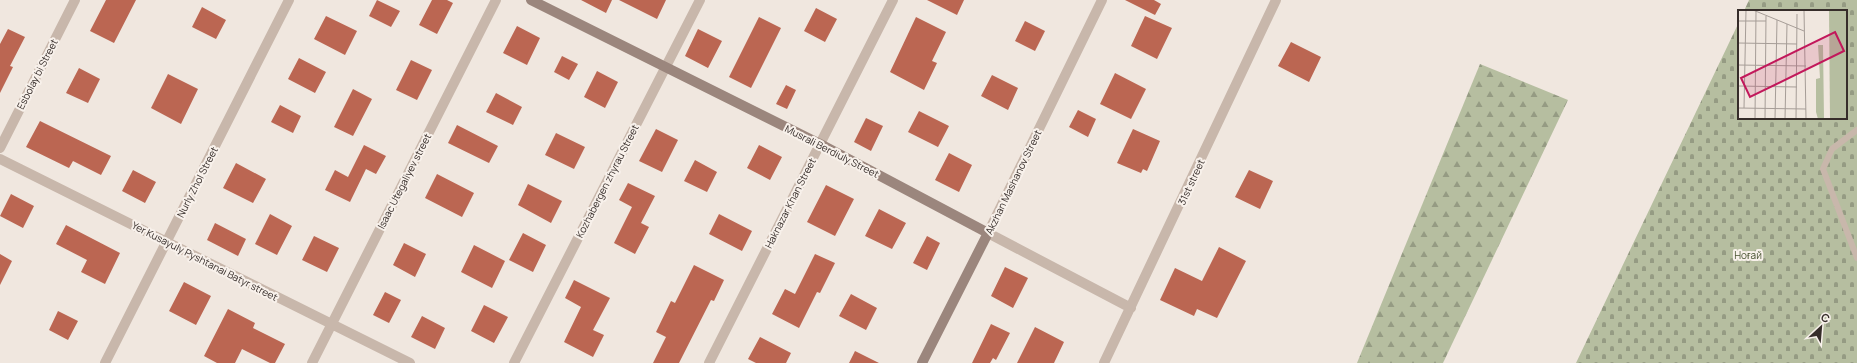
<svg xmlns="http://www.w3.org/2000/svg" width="1857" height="363" font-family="Manrope,sans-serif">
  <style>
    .forest { fill: url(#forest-firs) }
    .cemetery { fill: url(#cemetery-stones) }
    .building { fill: #bb6652 }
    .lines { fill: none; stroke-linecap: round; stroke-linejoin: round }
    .lane { stroke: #c8b7ab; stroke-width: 6 }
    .street { stroke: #c8b7ab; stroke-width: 10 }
    .secondary { stroke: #9b867d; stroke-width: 10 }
    .labels { text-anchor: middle; stroke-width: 4; stroke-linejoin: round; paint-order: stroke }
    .street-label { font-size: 10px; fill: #362d2a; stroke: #f8f1eb }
    .park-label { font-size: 10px; fill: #475230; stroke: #f8f1eb }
    .inset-road { fill: none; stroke: #a69d97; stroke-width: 1 }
    .view { fill: #c2185b; fill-opacity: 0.15; stroke: #c2185b; stroke-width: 2 }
    .inset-edge { fill: none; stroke: #362d2a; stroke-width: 2 }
  </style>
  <defs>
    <pattern id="forest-firs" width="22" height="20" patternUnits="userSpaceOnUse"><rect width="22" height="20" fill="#b6bea0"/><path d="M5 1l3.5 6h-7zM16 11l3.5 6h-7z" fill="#959b83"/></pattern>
    <pattern id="cemetery-stones" width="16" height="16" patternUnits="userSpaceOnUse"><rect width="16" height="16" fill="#b6bea0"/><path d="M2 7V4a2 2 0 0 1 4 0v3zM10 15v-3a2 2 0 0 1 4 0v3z" fill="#959b83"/></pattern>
  </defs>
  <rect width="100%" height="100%" fill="#f0e7df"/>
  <path class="forest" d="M1480 64 1568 100 1443 363H1357Z"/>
  <path class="cemetery" d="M1749 0H1857V363H1576L1739 22V118H1846V11H1744Z"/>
  <path class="building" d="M106 0H136L114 43 90 31Z
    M377 0 400 11 391 27 369 16Z
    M432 0H447L453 3 437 34 419 25Z
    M581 0H612L606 13Z
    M619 0H666L657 19Z
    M927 0H964L957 15Z
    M1125 0H1154L1161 4 1155 15Z
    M202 7 226 20 216 39 192 27Z
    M816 8 837 19 825 42 804 31Z
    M326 16 357 31 345 55 314 39Z
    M1145 16 1172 28 1157 59 1131 46Z
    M759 17 781 28 751 88 729 77Z
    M916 17 946 32 932 61 937 63 924 90 890 72Z
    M1025 21 1045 31 1035 51 1015 41Z
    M517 26 540 38 527 65 503 53Z
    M8 29 25 37 10 66 13 67 0 93V44Z
    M698 29 722 41 708 68 685 56Z
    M1291 42 1321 57 1309 82 1278 66Z
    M562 56 578 64 569 80 554 72Z
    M299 58 326 72 315 93 288 79Z
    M411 60 432 70 417 100 396 90Z
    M79 68 100 79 88 103 66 93Z
    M597 71 618 82 605 108 584 97Z
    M1115 73 1146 89 1131 119 1100 104Z
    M168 74 198 89 181 124 151 108Z
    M992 75 1018 88 1008 110 981 96Z
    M786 85 796 90 787 109 776 104Z
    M353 89 372 99 353 136 334 127Z
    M496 93 522 107 513 125 486 112Z
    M280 105 301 116 293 133 271 122Z
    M1078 110 1096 119 1088 137 1069 127Z
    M919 111 949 126 938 147 908 132Z
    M866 118 883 126 871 151 854 142Z
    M40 121 111 156 101 175 73 161 69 168 26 147Z
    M457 125 498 146 489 163 448 143Z
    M656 129 678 140 662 172 639 161Z
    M1133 129 1160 141 1147 171 1143 169 1141 173 1117 163Z
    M556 133 585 147 574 169 545 155Z
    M364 145 386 156 376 174 366 169 350 202 325 190 335 170 348 177Z
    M759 145 782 157 770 180 747 168Z
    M949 153 972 165 959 192 935 180Z
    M695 160 717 172 707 192 684 181Z
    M236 163 266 179 253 203 223 188Z
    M133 170 156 182 145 203 122 191Z
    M1249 170 1273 181 1260 209 1235 197Z
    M437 174 474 193 462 217 425 198Z
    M628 183 655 196 641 223 649 227 635 254 614 243 632 207 619 200Z
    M528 184 562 201 551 223 518 205Z
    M826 185 854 199 835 236 807 222Z
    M11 194 34 206 23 228 0 216Z
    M879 209 906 223 892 249 865 236Z
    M270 214 292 226 277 255 255 244Z
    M719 214 752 231 742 251 709 234Z
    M215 223 246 239 238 256 207 240Z
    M66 225 120 253 105 284 81 272 87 260 56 244Z
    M523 233 546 245 533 272 509 260Z
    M314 236 339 248 327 272 302 260Z
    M927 236 940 243 927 270 913 263Z
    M404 243 426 254 415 277 393 265Z
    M474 245 505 261 492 288 461 272Z
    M1219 247 1246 261 1217 318 1197 309 1194 316 1160 300 1175 268 1202 281Z
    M0 254 12 261 0 285Z
    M815 254 835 263 820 293 817 292 799 328 772 314 785 289 795 294Z
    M694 265 724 280 714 301 711 300 679 363H653L666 337 656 332 671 301 675 303Z
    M1005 267 1028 278 1013 308 991 296Z
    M574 280 610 298 593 330 604 335 593 357 564 342 581 307 565 298Z
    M184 282 211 296 196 325 169 311Z
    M385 292 401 300 389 323 373 315Z
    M851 294 877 308 866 330 839 316Z
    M484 305 508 317 494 343 471 331Z
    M228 309 255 323 253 328 285 344 275 363H270L242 349 235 363H217L204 356Z
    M58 311 78 321 68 340 49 330Z
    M422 316 445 328 435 349 411 337Z
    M991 324 1010 333 996 360 993 358 990 363H972Z
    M1035 327 1064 342 1054 363H1017Z
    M760 337 791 353 786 363H756L748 359Z
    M855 351 879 363H849Z"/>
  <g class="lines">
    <path class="lane" d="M1857 130 1832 149 1823 169 1857 258"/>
    <path class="street" d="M1102 0 988 233 1131 308
      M0 148 75 0
      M0 159 410 363
      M105 363 289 0
      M312 363 496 0
      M514 363 700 0
      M709 363 893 0
      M1104 363 1276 0"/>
    <path class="secondary" d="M531 0 820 144 988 233 922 363"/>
  </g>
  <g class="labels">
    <g class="street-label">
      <text transform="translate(37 74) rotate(-63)" y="4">Esbolay bi Street</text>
      <text transform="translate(832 151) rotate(27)" y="4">Musrali Berdiuly Street</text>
      <text transform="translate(404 181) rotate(-63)" y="4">Isaac Utegaliyev street</text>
      <text transform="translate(607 181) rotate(-63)" y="4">Kozhabergen zhyrau Street</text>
      <text transform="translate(197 182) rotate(-63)" y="4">Nurly Zhol Street</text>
      <text transform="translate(1013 182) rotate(-64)" y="4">Akzhan Mashanov Street</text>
      <text transform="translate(1191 182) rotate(-65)" y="4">31st street</text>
      <text transform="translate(790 203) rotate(-63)" y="4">Haknazar Khan Street</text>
      <text transform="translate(205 261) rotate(27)" y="4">Yer Kusayuly Pyshtanai Batyr street</text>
    </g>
    <g class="park-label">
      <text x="1748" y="259">Ноғай</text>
    </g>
  </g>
  <g transform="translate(1738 10)">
    <rect width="109" height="109" fill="#f0e7df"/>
    <path d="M80 35H85L86 109H80L78 102V69L82 68Z" fill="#b6bea0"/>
    <path d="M91 0H109V109H92Z" fill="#b6bea0"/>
    <path class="inset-road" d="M15 0 66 21M66 0 68 109M0 11H28M0 33 59 34M0 55 68 56M0 76 59 77M0 98 68 99M6 98 8 0M17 109 18 1M27 109 28 6M37 109 39 10M47 109 49 14M58 109 59 4"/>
    <path class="view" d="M97 22 106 41 12 87 3 68Z"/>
    <rect width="109" height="109" class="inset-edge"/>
  </g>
  <g transform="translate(1821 327) rotate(26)" stroke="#f8f1eb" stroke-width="3" paint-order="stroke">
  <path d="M0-3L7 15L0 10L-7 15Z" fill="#362d2a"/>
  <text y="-6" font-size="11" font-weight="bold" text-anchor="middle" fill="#362d2a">С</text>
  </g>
</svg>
